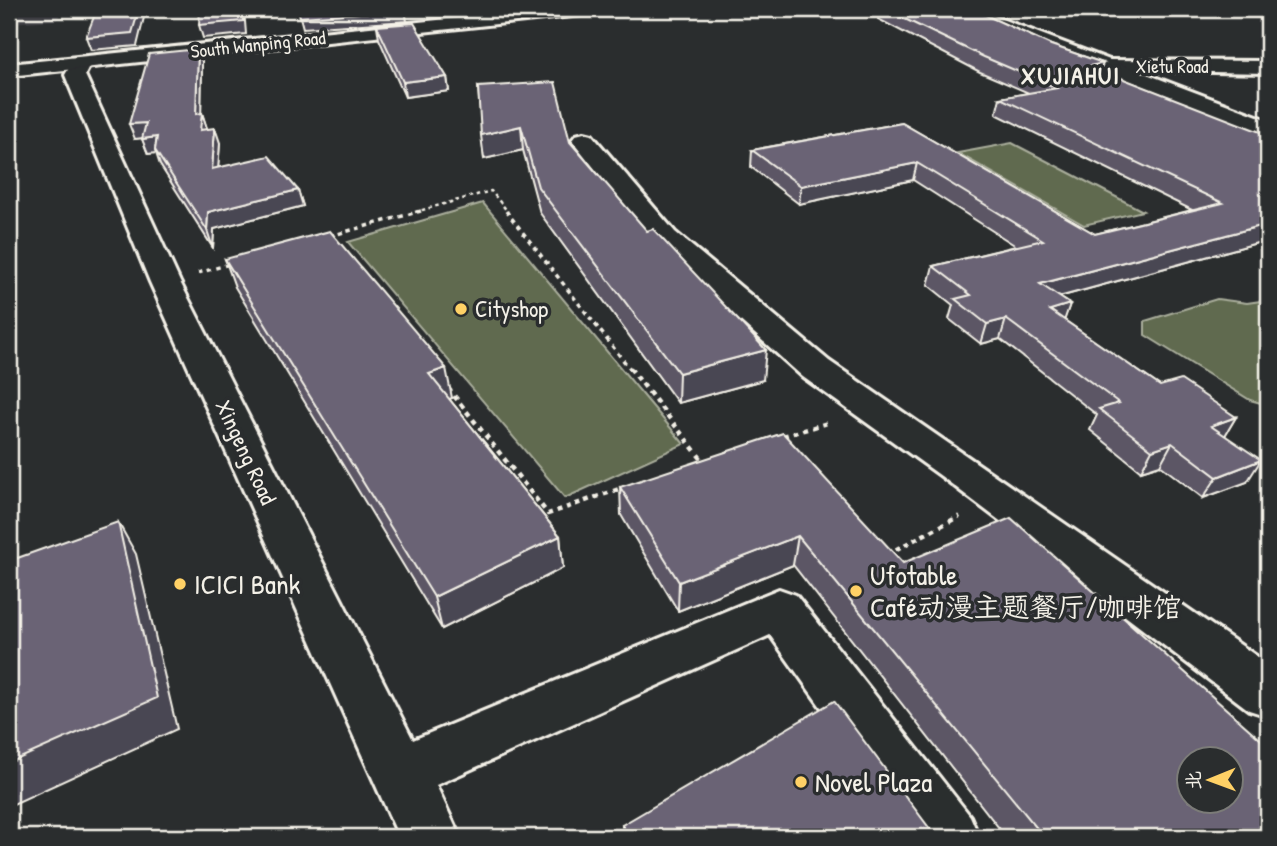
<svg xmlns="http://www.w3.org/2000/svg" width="1277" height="846" font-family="'Patrick Hand','LXGW WenKai TC',sans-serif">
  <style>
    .built { fill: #3d3e43 }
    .green { fill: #616a50; stroke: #aaae9c; stroke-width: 2 }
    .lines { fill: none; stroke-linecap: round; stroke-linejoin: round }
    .minor-casing { stroke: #f4f1e8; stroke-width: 6 }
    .major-casing { stroke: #f4f1e8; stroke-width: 6 }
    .path-far2 { stroke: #f4f1e8; stroke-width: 2.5; stroke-dasharray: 3.5 3.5; stroke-linecap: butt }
    .path-far1 { stroke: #f4f1e8; stroke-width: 3.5; stroke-dasharray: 4.5 4.5; stroke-linecap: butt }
    .path { stroke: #f4f1e8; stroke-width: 4.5; stroke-dasharray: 5 5; stroke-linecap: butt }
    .minor { fill: #2a2d2e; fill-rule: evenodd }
    .major { fill: #2a2d2e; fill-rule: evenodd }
    .wall { fill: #5b5665; stroke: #f4f1e8; stroke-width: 2 }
    .shaded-wall { fill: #4a4652; stroke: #f4f1e8; stroke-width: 2 }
    .building { fill: #6a6475; stroke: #f4f1e8; stroke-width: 2; fill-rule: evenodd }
    .poi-dot { fill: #ffd166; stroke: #2a2d2e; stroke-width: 2.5 }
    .labels { text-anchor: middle; stroke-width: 7; stroke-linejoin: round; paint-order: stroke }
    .far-street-label { font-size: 19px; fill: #f4f1e8; stroke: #2a2d2e }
    .poi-label { font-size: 23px; fill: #f4f1e8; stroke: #2a2d2e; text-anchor: start }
    .street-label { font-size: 23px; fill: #f4f1e8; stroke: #2a2d2e }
    .far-district-label { font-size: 24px; font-weight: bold; letter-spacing: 2px; fill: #f4f1e8; stroke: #2a2d2e }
    .near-poi-label { font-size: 28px; fill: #f4f1e8; stroke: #2a2d2e; text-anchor: start }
  </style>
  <rect width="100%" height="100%" fill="#2a2d2e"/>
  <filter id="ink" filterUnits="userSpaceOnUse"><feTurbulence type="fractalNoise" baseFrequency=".0143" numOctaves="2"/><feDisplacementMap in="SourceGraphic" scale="14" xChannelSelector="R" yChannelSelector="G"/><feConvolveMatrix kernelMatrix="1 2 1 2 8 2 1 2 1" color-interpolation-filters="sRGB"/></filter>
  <g filter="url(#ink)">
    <path class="built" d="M9 9H62L57 20 9 23Z"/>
    <path class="green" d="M1012 143 1143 211 1084 225 958 153Z
      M483 203 684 444 565 498 348 242Z
      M1217 299 1247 303 1268 300V405L1250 400 1145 335V321Z"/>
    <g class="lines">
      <defs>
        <path id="minor" d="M81 57 91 63 85 75 180 282 413 740 779 589 796 595 970 816 979 837H913L770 635 436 785 460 837H399L150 282 65 75 74 59Z
          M1107 60 1268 61V73L1100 70 1097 66 1100 62Z
          M584 133 592 135 675 232 829 361 1268 664V716L1249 710 941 476 803 377 655 244 572 140 576 135Z"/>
        <path id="major" d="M546 9H599L591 14 9 76V64Z
          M953 9H975L1268 120V135L955 12Z"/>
      </defs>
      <use href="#minor" class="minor-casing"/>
      <use href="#major" class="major-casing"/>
      <path class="path-far2" d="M415 212 491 191 508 212"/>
      <path class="path-far1" d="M506 211 631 370
        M330 236 421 211
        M198 273 230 264"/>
      <path class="path" d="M630 368 703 461
        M448 388 548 514 625 487
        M783 436 831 422
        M887 554 960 516"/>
      <use href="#minor" class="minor"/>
      <use href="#major" class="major"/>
    </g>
    <path class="wall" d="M879 9H972L1051 45 1103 63 1100 70 1268 240 1059 297 1070 304 1064 320 1160 386 1236 417 1225 435 1247 482 1203 498 1160 465 1141 471 1090 430 1097 415 1000 339 981 344 949 319 953 305 928 285 933 266 1016 246 913 180 799 204 751 167 752 150 902 123 1095 234 1192 210 996 114 1000 98 1029 93 980 72 878 19Z
      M377 26 447 77 449 91 405 97 379 39Z
      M198 49 202 62 201 113H202L207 129 220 143 218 167 298 190 303 206 214 229 213 248 160 165 156 153 148 154 142 138 135 139Z
      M478 87 570 142 763 380 678 403 540 213 523 150 484 159Z
      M225 259 452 398 449 399 560 536 563 568 442 629 235 287Z
      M620 487 903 563 1268 837H1006L793 565 678 611 621 515Z
      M622 825 936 837H622Z"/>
    <path class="shaded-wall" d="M139 9H146L137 46 91 50 86 37Z
      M242 9H244L246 34 203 38 199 25Z
      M405 10 407 21 303 28 300 17Z
      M198 49 202 62 201 124 202 113 207 128 205 144 196 114Z
      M1103 63 1098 78 1090 66Z
      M447 77 449 91 405 97 403 82Z
      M146 123 151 137 135 139 129 124Z
      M521 126 523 150 484 159 481 135Z
      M215 128 220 143 217 184 212 169Z
      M157 137 155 150 156 153 148 154 142 139Z
      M917 163 913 180 799 204 801 186Z
      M298 190 303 206 214 229 213 248 207 230 208 212Z
      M1268 224V240L1033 304 1040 284Z
      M1070 304 1063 324 1050 310Z
      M1006 319 1000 339 981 344 987 324Z
      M766 350 763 380 678 403 679 373Z
      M446 368 452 398 435 405 429 374Z
      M1236 417 1223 439 1211 426Z
      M1172 443 1160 465 1141 471 1152 450Z
      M1261 460 1247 482 1203 498 1217 477Z
      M118 522 136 554 177 729 9 806V763Z
      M560 536 563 568 442 629 434 597Z
      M798 536 793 565 678 611 679 582Z"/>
    <path class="building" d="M97 9H139L132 33 86 37Z
      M200 9H242L243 21 199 25Z
      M298 9H405V10L300 17Z
      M884 9H972L1051 45 1103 63 1090 66 1268 135V224L1040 284 1070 304 1050 310 1160 386 1181 380 1236 417 1211 426 1261 460 1217 477 1172 443 1152 450 1099 409 1119 403 1006 319 987 324 955 299 971 295 933 266 1043 240 917 163 801 186 752 150 902 123 1095 234 1223 203 1000 98 1057 88 984 57Z
      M414 23 447 77 403 82 377 26Z
      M198 49 196 114 202 113 200 130 215 128 212 169 269 156 298 190 208 212 207 230 155 150 157 137 142 139 146 123 129 124 149 54Z
      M555 82 570 142 647 231 653 229 766 350 679 373 538 187 521 126 481 135 478 87Z
      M330 231 446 368 429 374 560 536 434 597 225 259Z
      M783 433 903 563 1011 518 1268 746V837H1044L798 536 679 582 620 487ZM1189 759H1231V801H1189Z
      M118 522 157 698 9 763V561Z
      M834 701 936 837H630L622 825Z"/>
  </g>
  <g class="poi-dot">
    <circle cx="461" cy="309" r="7"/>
    <circle cx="180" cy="584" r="7"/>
    <circle cx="856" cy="591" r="7"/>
    <circle cx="801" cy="782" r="7"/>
  </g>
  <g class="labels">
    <g class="far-street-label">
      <text transform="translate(258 44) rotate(-6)" y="7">South Wanping Road</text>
      <text x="1172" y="73">Xietu Road</text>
    </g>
    <g class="poi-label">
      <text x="475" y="317">Cityshop</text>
    </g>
    <g class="street-label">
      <text transform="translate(246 452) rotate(65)" y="8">Xingeng Road</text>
    </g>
    <g class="far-district-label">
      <text x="1071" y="84">XUJIAHUI</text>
    </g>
    <g class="near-poi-label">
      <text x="870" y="585">Ufotable<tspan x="870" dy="32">Café动漫主题餐厅/咖啡馆</tspan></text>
      <text x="194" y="594">ICICI Bank</text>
      <text x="815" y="792">Novel Plaza</text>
    </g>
  </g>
  <rect width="1277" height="846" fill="none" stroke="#2a2d2e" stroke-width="35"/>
  <rect x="18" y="18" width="1242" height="811" fill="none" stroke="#f4f1e8" stroke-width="2.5" filter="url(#ink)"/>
  <g transform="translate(1210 780) rotate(269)"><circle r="33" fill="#2a2d2e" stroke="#7b7b78" stroke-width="2"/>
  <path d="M0-5L12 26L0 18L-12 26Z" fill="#ffd166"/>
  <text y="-10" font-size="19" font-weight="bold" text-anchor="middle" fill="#f4f1e8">北</text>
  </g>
</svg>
